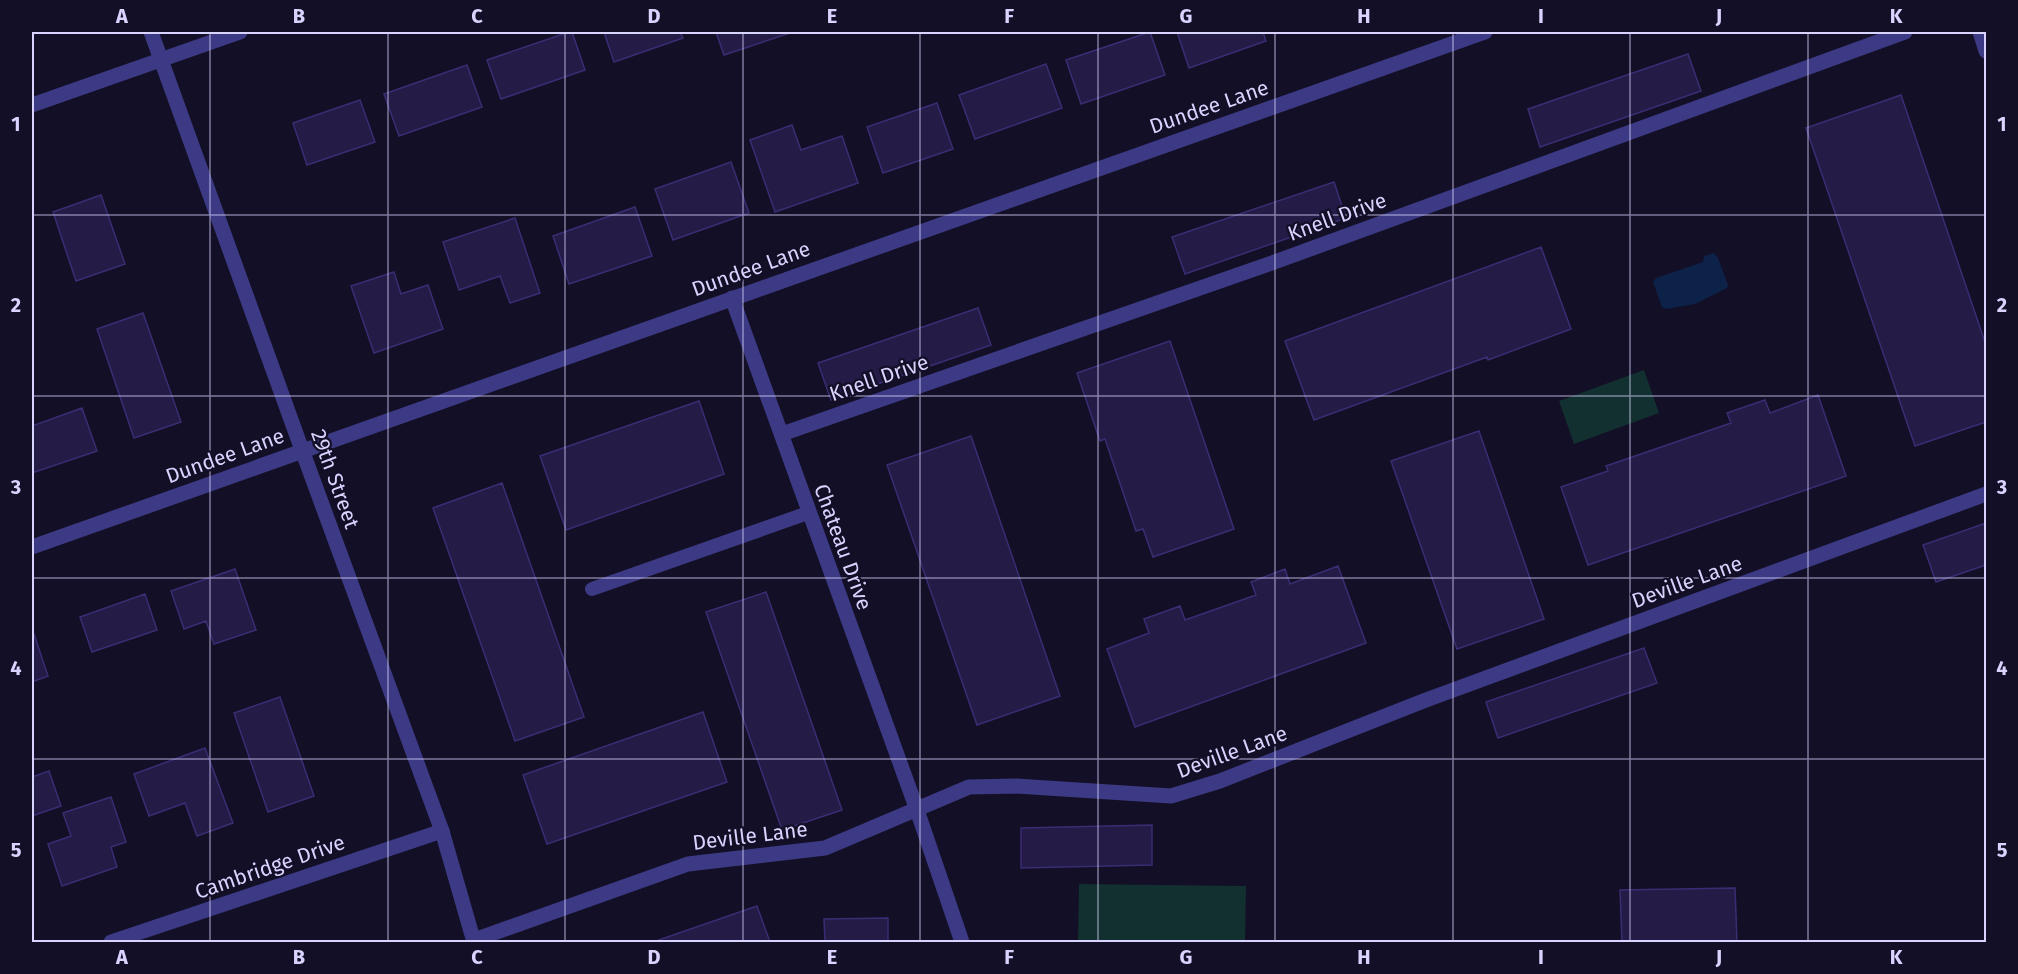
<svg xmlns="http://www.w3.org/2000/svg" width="2018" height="974" font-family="'Fira Sans',sans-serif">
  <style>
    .green { fill: #12302f }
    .water { fill: #0c2248 }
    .building { fill: #241b47; stroke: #3b2d73; stroke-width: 1.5 }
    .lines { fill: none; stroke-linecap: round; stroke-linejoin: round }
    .service { stroke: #3d3a85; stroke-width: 14 }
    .minor { stroke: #3d3a85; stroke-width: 15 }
    .tertiary { stroke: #3d3a85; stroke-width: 15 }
    .grid { fill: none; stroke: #d9d4ff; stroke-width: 1.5; stroke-opacity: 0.55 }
    .labels { text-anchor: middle; stroke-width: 4.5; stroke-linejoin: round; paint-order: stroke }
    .street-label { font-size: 21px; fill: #d9d4ff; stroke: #130f26 }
    .neatline { fill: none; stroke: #d9d4ff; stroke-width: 2 }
    .grid-label { font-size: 20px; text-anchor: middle; font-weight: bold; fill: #d9d4ff }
  </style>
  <rect width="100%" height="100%" fill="#130f26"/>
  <path class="green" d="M1644 370 1659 413 1574 444 1559 401Z
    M1079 884 1246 886 1245 942H1078Z"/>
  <path class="water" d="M1714 253 1718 258 1728 285 1727 288 1695 304 1666 309 1662 307 1653 282 1656 278 1703 262 1704 256Z"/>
  <path class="building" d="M569 32H572L585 70 501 99 487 60Z
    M604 32H680L683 38 614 62Z
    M716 32H793L724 55Z
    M1150 32 1165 75 1081 104 1066 60Z
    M1177 32H1263L1266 41 1189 68Z
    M1688 54 1701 91 1540 147 1528 109Z
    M1046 64 1062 108 975 139 959 95Z
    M467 65 482 107 399 136 384 94Z
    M1901 95 1986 345V422L1915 446 1806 128Z
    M360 100 375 142 307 165 293 123Z
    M937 103 953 149 883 173 867 127Z
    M792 125 801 150 842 136 858 183 775 212 750 140Z
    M731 162 749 213 673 240 655 189Z
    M1334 182 1346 218 1185 274 1172 237Z
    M101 195 125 264 76 281 53 212Z
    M635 207 652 256 569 284 553 236Z
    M515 218 540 293 510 303 500 276 459 290 443 242Z
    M1541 247 1571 329 1488 360 1487 357 1314 420 1285 341Z
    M394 272 401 294 428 285 443 329 374 353 351 286Z
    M978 308 991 345 831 400 818 363Z
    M143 313 181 422 134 438 97 329Z
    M1170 341 1234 529 1153 557 1143 529 1136 531 1105 439 1100 441 1077 373Z
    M1818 395 1846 476 1588 565 1561 487 1608 471 1606 466 1731 423 1727 413 1765 400 1770 413Z
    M699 401 724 474 566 530 540 456Z
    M82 408 97 451 32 473V426Z
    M1479 431 1544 619 1457 649 1391 461Z
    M971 436 1060 696 977 725 887 465Z
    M502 483 584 717 515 741 433 508Z
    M1986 523V565L1936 582 1923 545Z
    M1338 566 1366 643 1135 727 1107 649 1149 633 1144 619 1180 606 1185 620 1256 595 1251 582 1285 569 1290 584Z
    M235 569 256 630 214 644 206 621 184 629 171 591Z
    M766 592 842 810 782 830 706 612Z
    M145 594 157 630 92 652 80 617Z
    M34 634 48 676 32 682V635Z
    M1644 648 1657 683 1498 738 1486 702Z
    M280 697 314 796 268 812 234 713Z
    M703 712 727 782 547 844 523 775Z
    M205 748 233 823 197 836 185 803 149 816 134 774Z
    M49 771 61 806 32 816V777Z
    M111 797 126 842 111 847 117 867 62 886 48 844 71 836 63 813Z
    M1152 825V865L1021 868V828Z
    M1735 888 1737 942H1622L1620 890Z
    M757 906 770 942H653Z
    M888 918V942H825L824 919Z"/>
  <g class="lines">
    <path class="service" d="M592 589 808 513"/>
    <path class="minor" d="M1980 32 1986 51
      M32 105 240 32
      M732 298 917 810 962 942
      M782 434 1269 264 1905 32
      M32 547 1485 32
      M474 940 688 864 825 848 969 787 1016 786 1171 796 1220 781 1426 700 1986 494
      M111 942 442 831"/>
    <path class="tertiary" d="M151 32 302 450 442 831 474 942"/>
  </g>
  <path class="grid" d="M210 32V942M388 32V942M565 32V942M743 32V942M920 32V942M1098 32V942M1275 32V942M1453 32V942M1630 32V942M1808 32V942M32 215H1986M32 396H1986M32 578H1986M32 759H1986"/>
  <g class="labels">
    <g class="street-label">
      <text transform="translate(1209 107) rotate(-19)" y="7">Dundee Lane</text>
      <text transform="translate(1337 217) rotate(-20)" y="7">Knell Drive</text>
      <text transform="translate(751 269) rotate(-20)" y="7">Dundee Lane</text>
      <text transform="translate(879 378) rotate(-19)" y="7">Knell Drive</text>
      <text transform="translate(225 456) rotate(-20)" y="7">Dundee Lane</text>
      <text transform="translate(335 479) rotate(70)" y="7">29th Street</text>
      <text transform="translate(843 547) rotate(70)" y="7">Chateau Drive</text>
      <text transform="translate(1687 582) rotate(-20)" y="7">Deville Lane</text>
      <text transform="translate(1232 752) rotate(-20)" y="7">Deville Lane</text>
      <text transform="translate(750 836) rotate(-7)" y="7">Deville Lane</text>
      <text transform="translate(270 867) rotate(-19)" y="7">Cambridge Drive</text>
    </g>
  </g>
  <rect width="2018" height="974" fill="none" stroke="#130f26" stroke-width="66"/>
  <rect x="33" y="33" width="1952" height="908" class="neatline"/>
  <g class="grid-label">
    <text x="122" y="23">A</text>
    <text x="299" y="23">B</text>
    <text x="477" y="23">C</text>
    <text x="654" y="23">D</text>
    <text x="832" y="23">E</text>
    <text x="1009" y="23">F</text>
    <text x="1186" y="23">G</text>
    <text x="1364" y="23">H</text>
    <text x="1541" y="23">I</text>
    <text x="1719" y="23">J</text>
    <text x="1896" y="23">K</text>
    <text x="16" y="131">1</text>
    <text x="2002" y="131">1</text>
    <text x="16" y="312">2</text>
    <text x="2002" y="312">2</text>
    <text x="16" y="494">3</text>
    <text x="2002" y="494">3</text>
    <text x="16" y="675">4</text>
    <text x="2002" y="675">4</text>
    <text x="16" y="857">5</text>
    <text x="2002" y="857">5</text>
    <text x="122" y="964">A</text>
    <text x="299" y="964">B</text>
    <text x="477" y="964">C</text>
    <text x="654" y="964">D</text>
    <text x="832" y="964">E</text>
    <text x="1009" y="964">F</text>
    <text x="1186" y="964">G</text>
    <text x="1364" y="964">H</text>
    <text x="1541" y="964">I</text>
    <text x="1719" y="964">J</text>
    <text x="1896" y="964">K</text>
  </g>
</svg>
